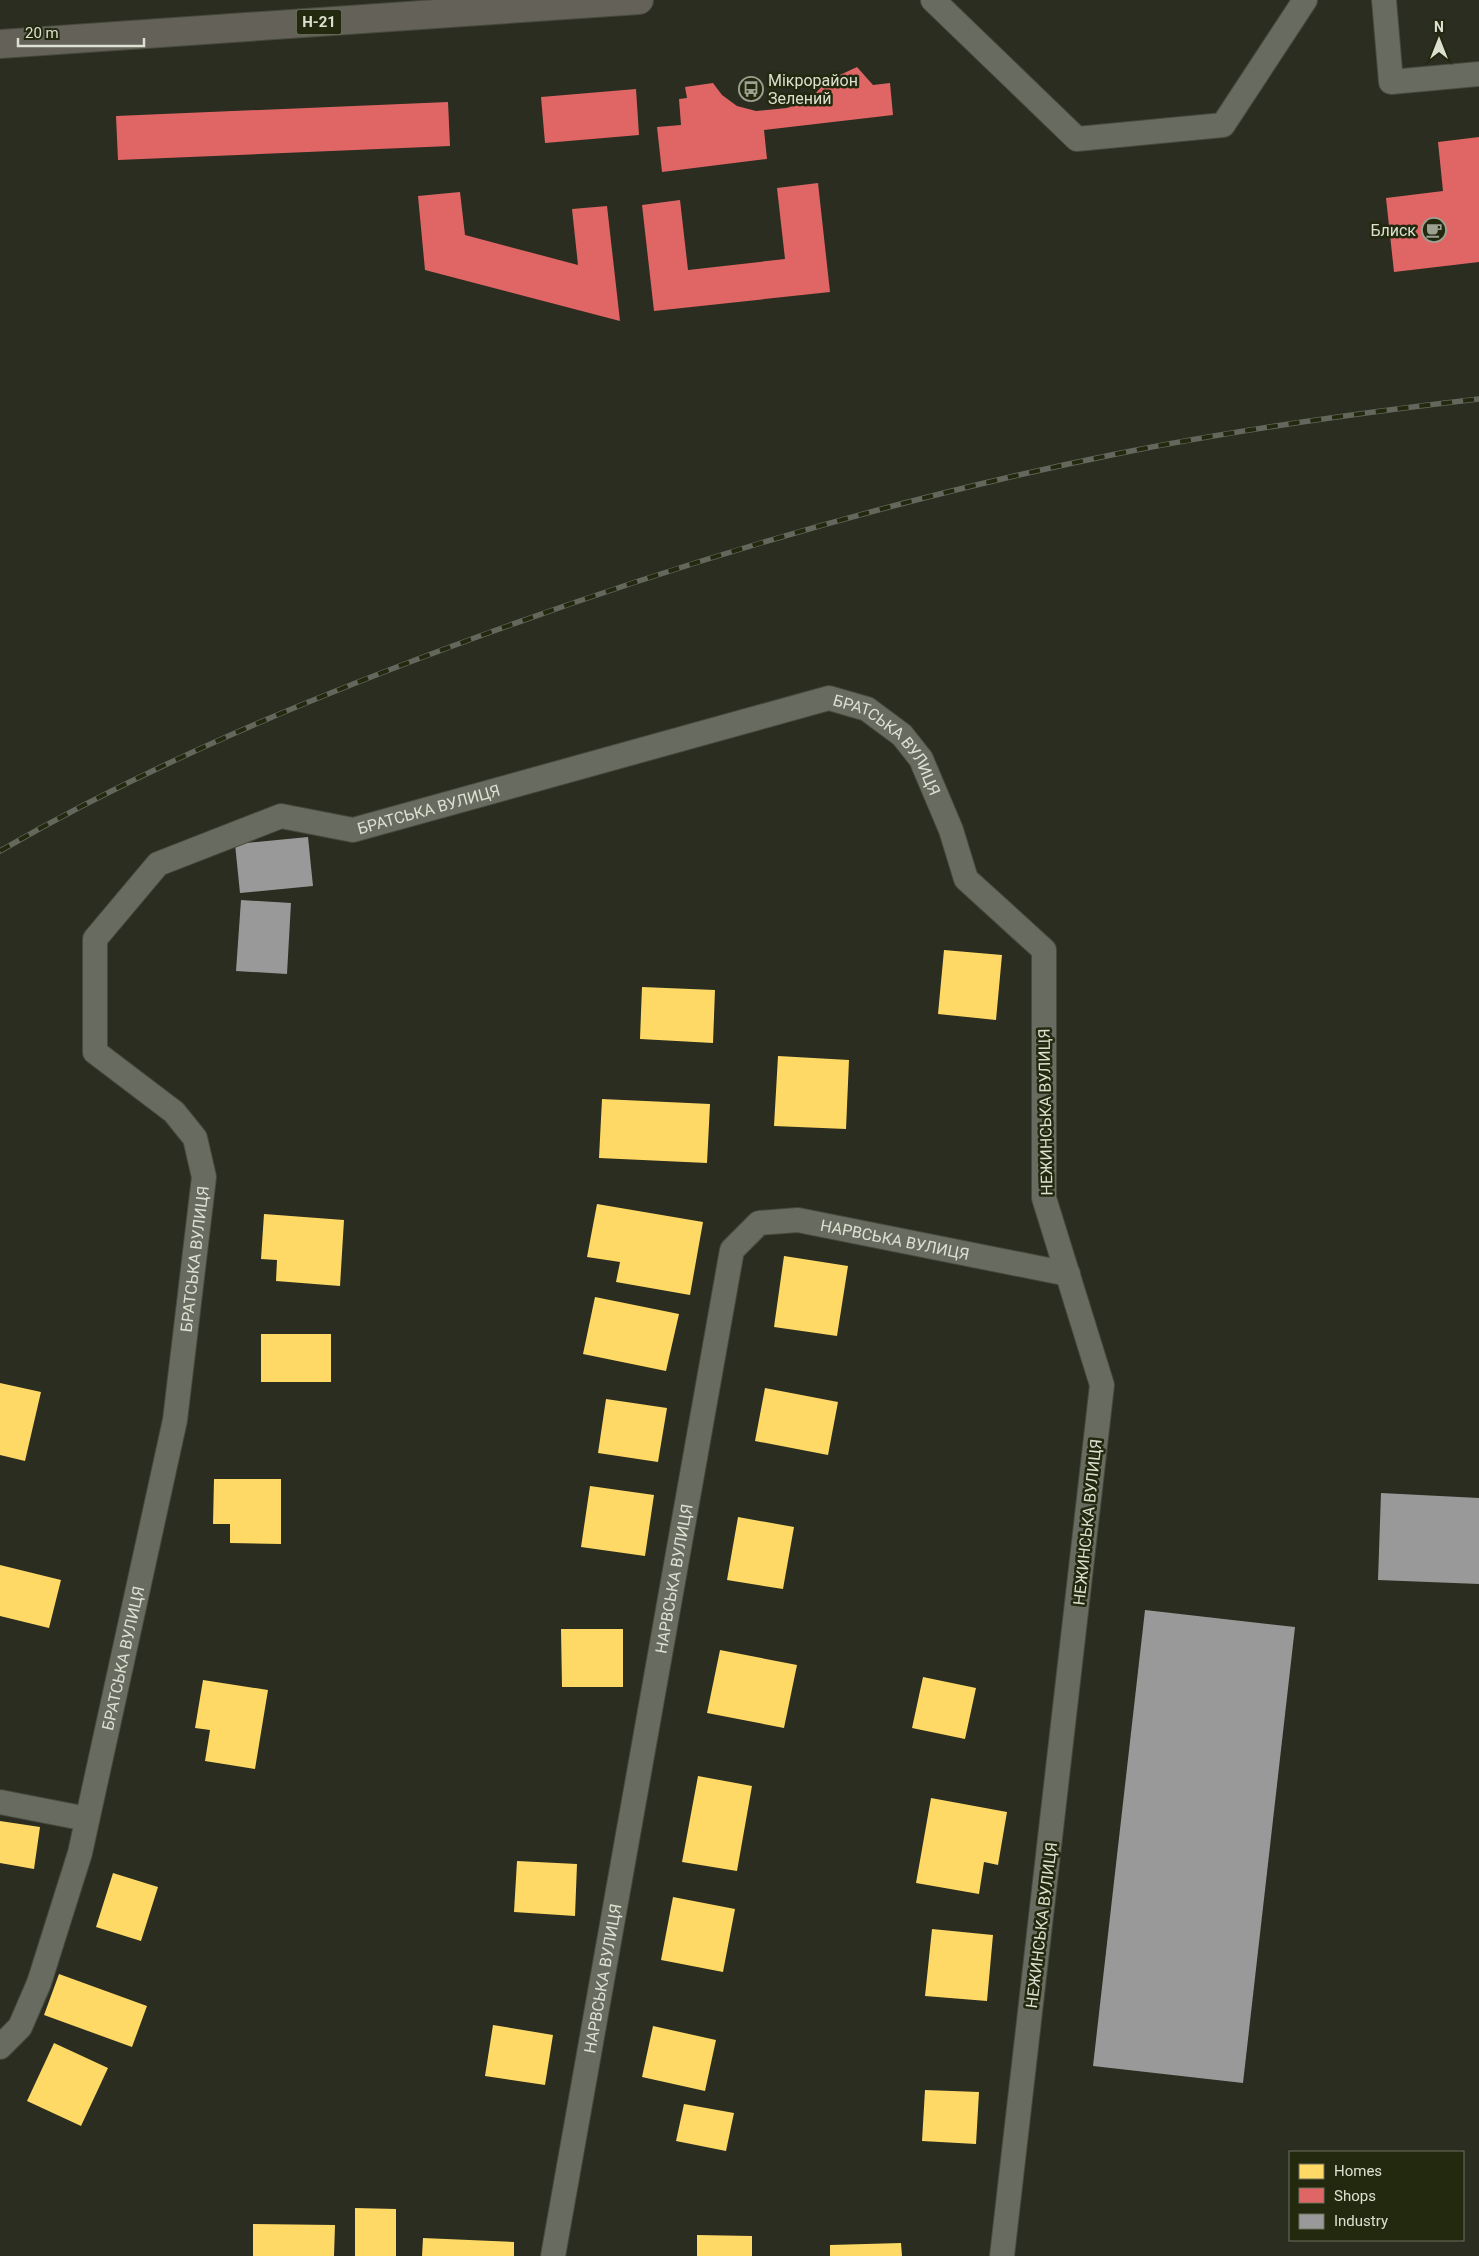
<svg xmlns="http://www.w3.org/2000/svg" width="1479" height="2256" font-family="Roboto,sans-serif">
  <style>
    .homes { fill: #ffd966 }
    .shops { fill: #e06666 }
    .industry { fill: #999 }
    .lines { fill: none; stroke-linecap: round; stroke-linejoin: round }
    .lane-casing { stroke: #46493d; stroke-width: 26 }
    .primary-casing { stroke: #46493d; stroke-width: 30 }
    .lane { stroke: #686b60; stroke-width: 24 }
    .primary { stroke: #646159; stroke-width: 28 }
    .rail-casing { stroke: #64675c; stroke-width: 5.5 }
    .rail { stroke: #23290f; stroke-width: 4; stroke-dasharray: 11; stroke-linecap: butt }
    .labels { text-anchor: middle; stroke-width: 5; stroke-linejoin: round; paint-order: stroke }
    .shield { fill: #23290f; stroke: #a4a996; stroke-width: 1 }
    .shield-label { font-size: 15px; font-weight: bold; fill: #dbe0d0 }
    .poi-label { font-size: 16px; fill: #dbe0d0; stroke: #23290f; text-anchor: start }
    .street-label { font-size: 16px; fill: #dbe0d0; stroke: #23290f }
  </style>
  <rect width="100%" height="100%" fill="#2a2d1f"/>
  <path class="homes" d="M944 950 1002 955 996 1020 938 1014Z
    M642 987 715 990 713 1043 640 1039Z
    M778 1056 849 1060 846 1129 774 1126Z
    M602 1099 710 1104 707 1163 599 1158Z
    M597 1204 703 1222 690 1295 616 1282 620 1262 587 1257Z
    M264 1214 344 1220 340 1286 276 1281 277 1260 261 1259Z
    M784 1256 848 1266 837 1336 774 1327Z
    M595 1297 679 1314 666 1371 583 1354Z
    M261 1334H331V1382H261Z
    M0 1383 41 1392 25 1461 0 1455Z
    M765 1388 838 1402 828 1455 755 1441Z
    M606 1399 667 1408 658 1462 598 1453Z
    M214 1479H281V1544L230 1543V1524H213Z
    M590 1486 654 1495 645 1556 581 1547Z
    M738 1517 794 1527 783 1589 727 1580Z
    M0 1565 61 1580 49 1628 0 1616Z
    M561 1629H623V1687H562Z
    M720 1650 797 1665 784 1728 707 1713Z
    M923 1677 976 1688 965 1739 912 1728Z
    M203 1680 268 1690 255 1769 205 1761 210 1730 195 1728Z
    M698 1776 752 1786 737 1871 682 1862Z
    M931 1798 1007 1812 998 1865 984 1862 979 1894 916 1883Z
    M0 1821 40 1827 34 1869 0 1863Z
    M517 1861 577 1864 575 1916 514 1912Z
    M113 1873 158 1887 141 1941 96 1927Z
    M673 1897 735 1909 723 1972 661 1960Z
    M932 1929 993 1935 987 2001 925 1996Z
    M59 1974 147 2006 132 2047 44 2015Z
    M493 2025 553 2035 545 2085 485 2076Z
    M653 2026 716 2040 705 2091 642 2077Z
    M54 2043 108 2068 81 2126 27 2101Z
    M925 2090 979 2092 976 2144 922 2141Z
    M684 2104 734 2113 726 2151 676 2141Z
    M355 2208 396 2209V2256H355Z
    M253 2224 335 2225 334 2256H253Z
    M697 2235 752 2236V2256H697Z
    M423 2238 514 2242V2256H422Z
    M901 2243 902 2256H830V2245Z"/>
  <path class="shops" d="M857 67 873 85 890 83 893 115 764 130 767 159 662 172 657 127 681 125 679 99 687 98 685 87 713 83 722 95 737 106 756 111 787 108 809 100 827 81Z
    M636 89 639 135 545 143 541 97Z
    M448 102 450 146 118 160 116 116Z
    M1479 137V262L1394 272 1386 198 1443 191 1438 142Z
    M818 183 830 292 654 311 642 205 680 200 688 270 785 259 777 188Z
    M460 192 465 235 578 265 572 209 607 206 620 321 425 270 418 196Z"/>
  <path class="industry" d="M308 837 313 886 240 893 235 844Z
    M241 900 291 903 287 974 236 971Z
    M1381 1493 1479 1498V1584L1378 1580Z
    M1145 1610 1295 1627 1243 2083 1093 2066Z"/>
  <g class="lines">
    <defs>
      <g id="lane">
        <path d="M933 0 1077 139 1223 125 1305 0"/>
        <path d="M1384 0 1391 82 1479 74"/>
        <path d="M0 1802 87 1819"/>
        <path id="s1" d="M0 2047 20 2027 39 1983 80 1853 175 1420 204 1177 195 1138 174 1112 95 1052V939L158 864 281 816 353 830 829 698 867 709 902 735 921 759 951 830 966 879 1044 950V1198L1102 1385 1002 2256"/>
        <path id="s2" d="M553 2256 732 1250 759 1223 798 1220 1068 1274"/>
      </g>
      <path id="primary" d="M0 44 639 0"/>
    </defs>
    <use href="#lane" class="lane-casing"/>
    <use href="#primary" class="primary-casing"/>
    <use href="#lane" class="lane"/>
    <use href="#primary" class="primary"/>
    <defs>
      <path id="rail" d="M0 851C152 763 313 697 477 637 685 561 899 498 1116 454 1236 430 1357 413 1479 399"/>
    </defs>
    <use href="#rail" class="rail-casing"/>
    <use href="#rail" class="rail"/>
  </g>
  <defs>
    <symbol id="bus-ring" viewBox="-11 -11 22 22"><circle r="9.5" fill="#23290f" stroke="#9da192" stroke-width="1.5"/><path d="M-5-6H5V4H4V6H2V4H-2V6H-4V4H-5ZM-3.5-4V0h7V-4ZM-3.5 1.2v1.5H-2V1.2ZM2 1.2v1.5H3.5V1.2Z" fill="#9da192"/></symbol>
    <symbol id="cafe-ring" viewBox="-11 -11 22 22"><circle r="9.5" fill="#23290f" stroke="#9da192" stroke-width="1.5"/><path d="M-5.5-4.5H6V0H3Q3 3.5 0 3.5H-2.5Q-5.5 3.5-5.5 0ZM3-3.2v2h1.7v-2ZM-6 4.5H4V6H-6Z" fill="#9da192"/></symbol>
  </defs>
  <g fill-rule="evenodd">
    <use href="#bus-ring" x="737" y="75" width="28" height="28"/>
    <use href="#cafe-ring" x="1420" y="216" width="28" height="28"/>
  </g>
  <g class="labels">
    <rect class="shield" x="296.5" y="9.5" width="45" height="25" rx="4"/>
    <g class="shield-label">
      <text x="319" y="27">Н-21</text>
    </g>
    <g class="poi-label">
      <text x="768" y="86">Мікрорайон<tspan x="768" dy="18">Зелений</tspan></text>
      <text x="1416" y="236" text-anchor="end">Блиск</text>
    </g>
    <g class="street-label">
      <text dy="6" stroke="none"><textPath href="#s1" startOffset="2062">БРАТСЬКА ВУЛИЦЯ</textPath></text>
      <text dy="6" stroke="none"><textPath href="#s1" startOffset="1568">БРАТСЬКА ВУЛИЦЯ</textPath></text>
      <text transform="translate(1045 1112) rotate(-91)" y="6">НЕЖИНСЬКА ВУЛИЦЯ</text>
      <text dy="6" stroke="none"><textPath href="#s2" startOffset="1198">НАРВСЬКА ВУЛИЦЯ</textPath></text>
      <text dy="6" stroke="none"><textPath href="#s1" startOffset="818">БРАТСЬКА ВУЛИЦЯ</textPath></text>
      <text transform="translate(1087 1522) rotate(-84)" y="6">НЕЖИНСЬКА ВУЛИЦЯ</text>
      <text dy="6" stroke="none"><textPath href="#s2" startOffset="688">НАРВСЬКА ВУЛИЦЯ</textPath></text>
      <text dy="6" stroke="none"><textPath href="#s1" startOffset="412">БРАТСЬКА ВУЛИЦЯ</textPath></text>
      <text transform="translate(1041 1925) rotate(-83)" y="6">НЕЖИНСЬКА ВУЛИЦЯ</text>
      <text dy="6" stroke="none"><textPath href="#s2" startOffset="282">НАРВСЬКА ВУЛИЦЯ</textPath></text>
    </g>
  </g>
  <rect x="1289" y="2151" width="175" height="90" fill="#23290f" stroke="#6d725c"/>
  <rect x="1299" y="2164" width="25" height="15" fill="#ffd966" stroke="#6d725c"/>
  <text x="1334" y="2176" font-size="15" fill="#dbe0d0">Homes</text>
  <rect x="1299" y="2188" width="25" height="15" fill="#e06666" stroke="#6d725c"/>
  <text x="1334" y="2201" font-size="15" fill="#dbe0d0">Shops</text>
  <rect x="1299" y="2214" width="25" height="15" fill="#999999" stroke="#6d725c"/>
  <text x="1334" y="2226" font-size="15" fill="#dbe0d0">Industry</text>
  <g transform="translate(1439 40)" stroke="#23290f" stroke-width="4" paint-order="stroke">
  <path d="M0-4L9 19L0 12L-9 19Z" fill="#dbe0d0"/>
  <text y="-8" font-size="14" font-weight="bold" text-anchor="middle" fill="#dbe0d0">N</text>
  </g>
  <path d="M18 38v8h126v-8" fill="none" stroke="#dbe0d0" stroke-width="2.5"/>
  <text x="25" y="38" font-size="15" fill="#dbe0d0" stroke="#23290f" stroke-width="4" paint-order="stroke">20 m</text>
</svg>
